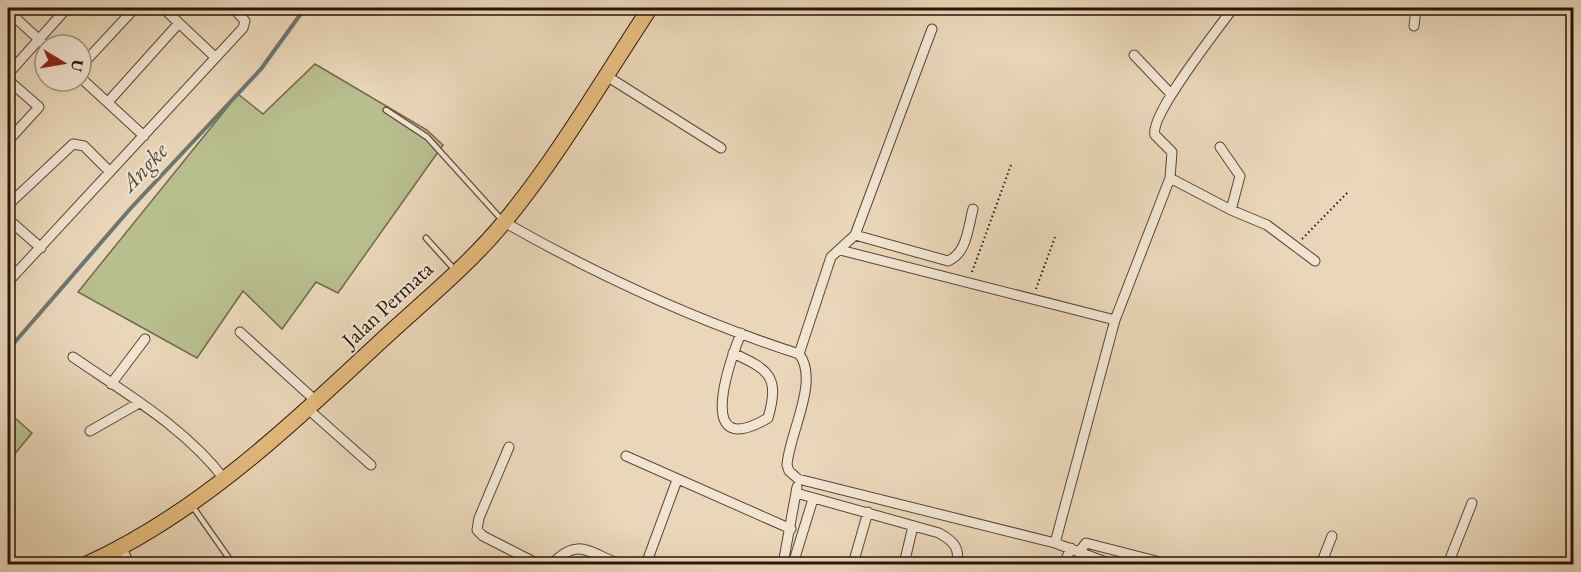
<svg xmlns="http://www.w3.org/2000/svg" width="1581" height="572" font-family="'EB Garamond',serif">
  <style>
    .green { fill: #b8be8e; stroke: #72694c; stroke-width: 1.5 }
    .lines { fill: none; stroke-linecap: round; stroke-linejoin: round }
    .stream { stroke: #6c7770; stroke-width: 4 }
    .lane-casing { stroke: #5b4535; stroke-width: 7 }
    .street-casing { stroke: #5b4535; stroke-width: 11 }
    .primary-casing { stroke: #2b1409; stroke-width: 17 }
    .path { stroke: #2b1409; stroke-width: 2; stroke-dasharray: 1.5 3; stroke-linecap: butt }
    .lane { stroke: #f1e5d2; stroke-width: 4.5 }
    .street { stroke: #f1e5d2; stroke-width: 9 }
    .primary { stroke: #e5bc7c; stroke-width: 15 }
    .labels { text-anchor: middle; stroke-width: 4.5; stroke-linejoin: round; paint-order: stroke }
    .street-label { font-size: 22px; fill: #2b1409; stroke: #f1e5d2 }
    .water-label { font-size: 24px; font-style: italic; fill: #514e45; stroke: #f1e5d2 }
  </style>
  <rect width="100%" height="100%" fill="#ead7b9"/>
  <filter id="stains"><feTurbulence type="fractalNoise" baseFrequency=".00333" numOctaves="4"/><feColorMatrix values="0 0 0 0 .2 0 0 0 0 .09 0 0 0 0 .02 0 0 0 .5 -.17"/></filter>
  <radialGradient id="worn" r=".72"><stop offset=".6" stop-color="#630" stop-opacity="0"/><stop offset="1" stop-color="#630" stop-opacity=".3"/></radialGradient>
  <path class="green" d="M315 64 427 130 443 145 338 293 316 282 282 329 243 291 197 358 78 292 238 94 263 114Z
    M8 412 32 433 8 462Z"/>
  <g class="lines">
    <path class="stream" d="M8 350 130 209 261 69 305 8"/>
    <defs>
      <path id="lane" d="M386 110 427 137 502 220
        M426 238 454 269
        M193 507 233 564"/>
      <path id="street" d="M163 8 215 57
        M8 11 45 45
        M1414 26 1416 8
        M1134 55 1171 94
        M81 66 135 8
        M8 74 67 8
        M605 75 721 148
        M81 78 144 136
        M8 80 39 107 8 141
        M108 102 179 23
        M1220 147 1240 176 1231 210
        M1170 178 1231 210 1267 225 1315 261
        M8 205 73 144 84 146 110 172
        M8 219 41 248
        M504 222C597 275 697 321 799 354 820 380 789 434 787 465L789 471 798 479 1055 543 1111 564
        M855 235 948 261C967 253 968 228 973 209
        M840 250 1115 320
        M8 282 243 28 245 21 233 8
        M240 332 316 401
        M733 353C769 370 780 376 768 418 695 461 728 366 741 333
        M799 354 831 257 855 235 932 29
        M73 357C125 393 186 428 225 480
        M111 384 145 339
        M308 409 371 465
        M90 431 139 403
        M509 447 479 518 477 530 483 536 538 564
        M626 456 791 529
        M796 493 939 533C953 541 960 547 957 564
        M1055 543 1115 320 1170 178 1172 152 1155 135C1149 115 1219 28 1233 8
        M122 548 129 564
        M1079 552 1086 543 1168 564
        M552 564C579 535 591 555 621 564
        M646 564 677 480
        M783 564 797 487
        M793 564 813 499
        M853 564 868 512
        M904 564 913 526
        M1064 564 1071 548
        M1321 564 1332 536
        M1448 564 1472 503"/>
      <path id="primary" d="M87 564C201 512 290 425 381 341 423 302 469 265 505 221 559 155 603 79 650 8"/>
    </defs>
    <use href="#lane" class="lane-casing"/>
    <use href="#street" class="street-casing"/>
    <use href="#primary" class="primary-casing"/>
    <path class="path" d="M1302 239 1349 191
      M972 272 1011 165
      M1036 289 1055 237"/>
    <use href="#lane" class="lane"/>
    <use href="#street" class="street"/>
    <use href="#primary" class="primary"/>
  </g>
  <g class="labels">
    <g class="street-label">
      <text transform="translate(387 304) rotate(-43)" y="8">Jalan Permata</text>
    </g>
    <g class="water-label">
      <text transform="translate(144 167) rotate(-47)" y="8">Angke</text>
    </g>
  </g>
  <rect width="1581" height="572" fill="none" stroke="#ead7b9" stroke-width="30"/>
  <rect x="9" y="9" width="1563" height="554" fill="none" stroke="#2b1409" stroke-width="3"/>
  <rect x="15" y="15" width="1551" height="542" fill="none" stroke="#2b1409" stroke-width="1.5"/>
  <g transform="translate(63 63) rotate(101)"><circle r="28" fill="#f1e5d2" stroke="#a29182" stroke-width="1.5"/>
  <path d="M0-4.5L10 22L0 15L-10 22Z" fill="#8f2418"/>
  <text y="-9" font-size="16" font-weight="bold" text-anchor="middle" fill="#2b1409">U</text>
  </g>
  <rect width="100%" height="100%" filter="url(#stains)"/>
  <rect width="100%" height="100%" fill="url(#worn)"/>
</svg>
